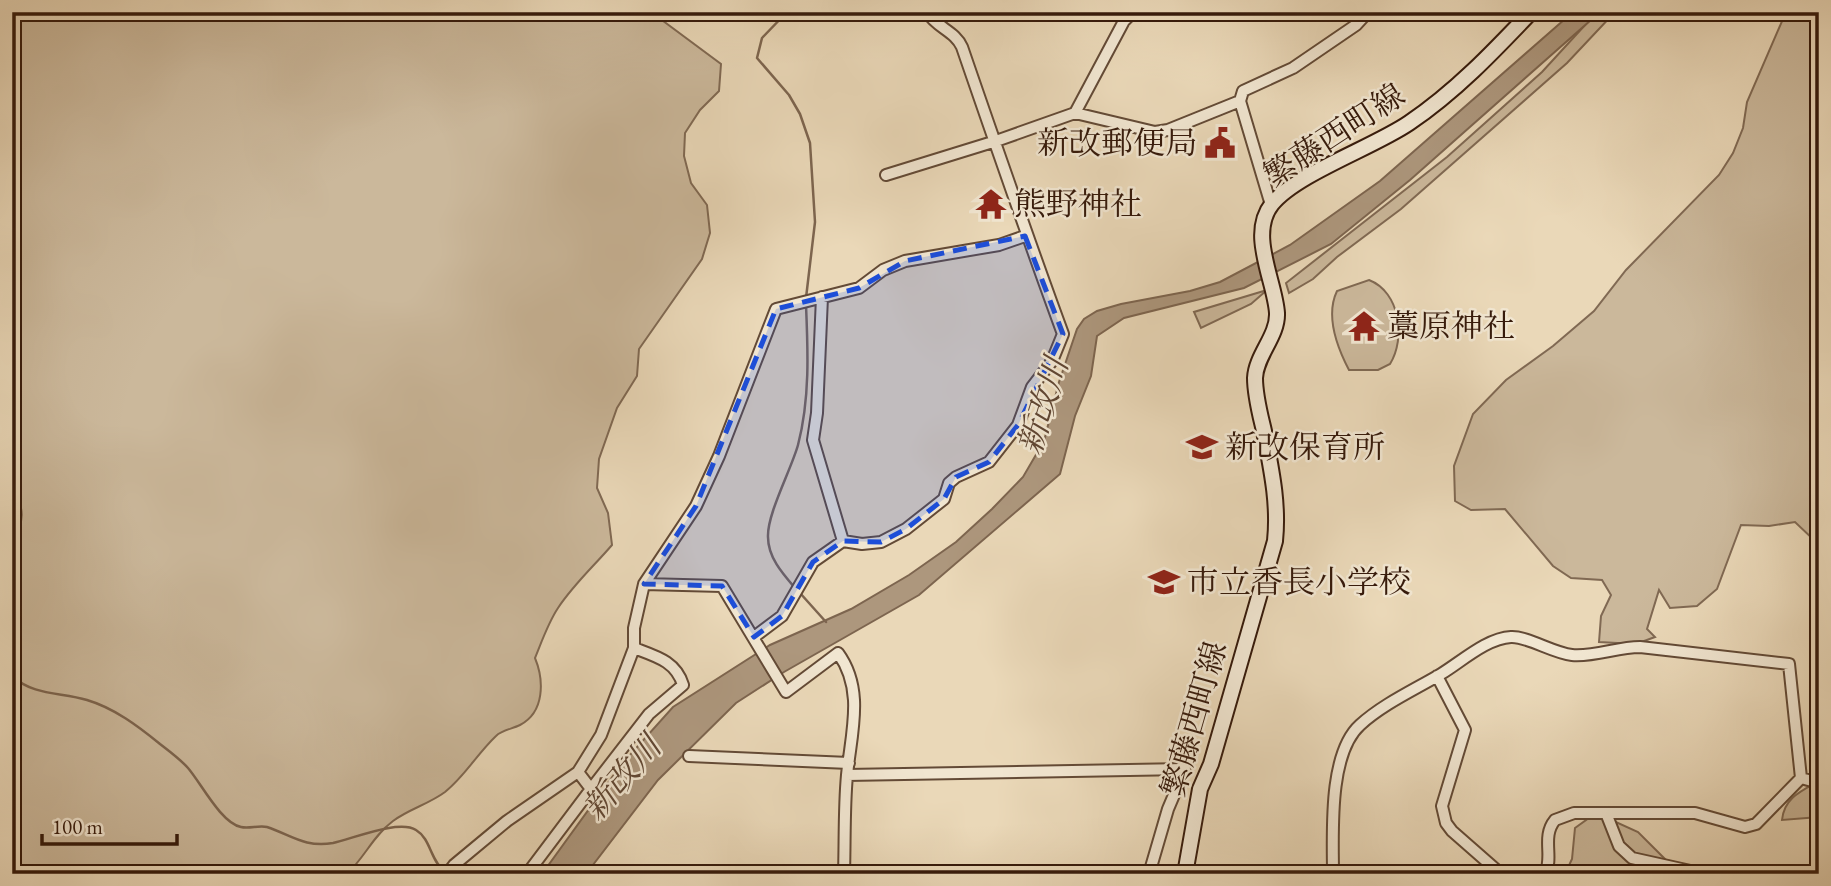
<svg xmlns="http://www.w3.org/2000/svg" width="1831" height="886" font-family="'EB Garamond','Noto Serif JP',serif">
  <style>
    .green { fill: #cbb89b; stroke: #806953; stroke-width: 2 }
    .water { fill: #ad977d; stroke: #7d654f; stroke-width: 2 }
    .lines { fill: none; stroke-linecap: round; stroke-linejoin: round }
    .stream { stroke: #7d654f; stroke-width: 2.5 }
    .minor-casing { stroke: #634a36; stroke-width: 14 }
    .secondary-casing { stroke: #361a0b; stroke-width: 18 }
    .minor { stroke: #f1e6d1; stroke-width: 10 }
    .secondary { stroke: #f1e6d1; stroke-width: 14 }
    .marked { fill: #1d4ed8; fill-opacity: 0.2; stroke: #1d4ed8; stroke-width: 5; stroke-dasharray: 14 9; stroke-linejoin: round }
    .labels { text-anchor: middle; stroke-width: 5; stroke-linejoin: round; paint-order: stroke }
    .street-label { font-size: 32px; fill: #361a0b; stroke: #f1e6d1 }
    .poi-label { font-size: 32px; fill: #361a0b; stroke: #f1e6d1; text-anchor: start }
    .water-label { font-size: 33px; font-style: italic; fill: #604633; stroke: #f1e6d1 }
  </style>
  <rect width="100%" height="100%" fill="#ead8b8"/>
  <filter id="stains"><feTurbulence type="fractalNoise" baseFrequency=".00286" numOctaves="4"/><feColorMatrix values="0 0 0 0 .2 0 0 0 0 .09 0 0 0 0 .02 0 0 0 .5 -.17"/></filter>
  <radialGradient id="worn" r=".72"><stop offset=".6" stop-color="#630" stop-opacity="0"/><stop offset="1" stop-color="#630" stop-opacity=".3"/></radialGradient>
  <path class="green" d="M12 12H651L721 64 719 91 700 110 685 133 684 156 691 183 707 205 710 233 702 259 639 349 637 376 617 408 599 459 597 488 608 513 612 545C594 566 573 585 558 608 548 623 542 641 535 658 544 680 545 712 520 725 512 729 502 730 496 736 477 754 465 776 445 792 429 804 409 809 393 821 373 836 365 857 347 874H12Z
    M1597 12H1615L1567 63 1401 209 1337 257 1313 279 1289 293 1286 283 1447 157 1542 72Z
    M1786 12H1819V541H1815L1795 522 1769 526 1741 525 1717 589 1697 606 1670 608 1659 590 1647 629 1655 637 1636 644 1599 642 1601 616 1611 595 1602 580 1571 578 1553 566 1505 509 1471 510 1455 501 1454 466 1473 414 1506 380 1553 346 1594 311 1626 270 1719 175 1733 153 1743 128 1747 102Z
    M1369 280C1400 292 1406 338 1390 364L1378 370H1349C1337 347 1325 316 1337 291Z
    M1267 290 1251 304 1201 328 1194 312Z
    M1819 781V817L1782 820C1784 798 1801 791 1819 781Z
    M1596 813 1638 832 1666 860 1725 874H1565L1572 859 1575 828Z"/>
  <path class="water" d="M1573 12H1600L1410 180 1331 244 1244 288 1124 318 1097 336 1091 376 1075 416 1060 474 919 595 784 672 736 703 658 780 586 874H542L621 765 673 707 770 645 851 609 909 575 956 542 992 509 1023 477 1044 441 1059 382 1077 329 1084 319 1097 311 1121 304 1190 291 1220 282 1290 245 1380 181Z
    M19 502C25 516 21 528 12 540V503Z"/>
  <g class="lines">
    <path class="stream" d="M787 12 762 38 757 58 789 95 800 114 810 143 815 222 806 298
      M795 588C782 573 768 557 768 537 767 514 791 470 798 445 810 399 808 351 806 305
      M800 593 826 622
      M12 676C34 696 60 692 87 700 114 708 138 726 160 744 169 751 180 759 188 768 201 783 221 823 241 827 249 829 259 825 267 827 291 835 305 848 333 843 352 839 399 819 416 830 431 839 430 860 445 872"/>
    <defs>
      <path id="minor" d="M1075 113 1124 21 1133 12
        M886 175 996 141 1075 113 1155 132 1168 130 1240 101
        M1271 205 1240 101 1243 91 1293 68 1356 25 1368 12
        M822 297 817 413 813 440 843 541
        M644 584 722 586 786 692 838 653C865 690 851 733 847 775 844 807 845 841 844 874
        M754 637 782 616 813 562 843 541 862 544 881 542 906 529 944 499 949 483 956 477 989 462 1018 425 1032 387 1052 361 1063 334C1028 239 995 143 962 47 955 31 937 28 927 12
        M1437 676 1465 730 1442 806 1446 823 1452 831 1501 874
        M689 756 849 763
        M847 775 1185 769 1168 809 1149 874
        M1801 778 1819 783
        M591 789 649 714 683 685C676 661 655 656 634 648
        M1606 813 1619 846 1632 858 1704 874
        M447 874 454 865 507 821 578 772 601 735 634 648V628L644 584 696 506 719 456 776 309 859 288 883 270 905 261 999 245 1025 236
        M527 874 591 789 578 772
        M1333 874C1333 834 1328 754 1360 725 1383 704 1414 690 1441 674 1461 662 1487 638 1511 637 1527 636 1553 653 1572 655 1595 657 1617 647 1640 647L1789 664 1801 778
        M1545 874C1554 857 1541 837 1555 820L1574 813H1695L1745 827 1756 824 1801 778"/>
      <path id="secondary" d="M1185 874 1200 789 1211 764 1275 541C1279 503 1271 468 1264 431 1260 414 1255 396 1255 378 1256 355 1278 336 1277 313 1275 281 1248 234 1272 204 1296 174 1374 147 1409 123 1455 92 1493 52 1531 12"/>
    </defs>
    <use href="#minor" class="minor-casing"/>
    <use href="#secondary" class="secondary-casing"/>
    <use href="#minor" class="minor"/>
    <use href="#secondary" class="secondary"/>
  </g>
  <path class="marked" d="M1025 236 1063 334 1018 425 989 462 956 477 944 499 906 529 881 542 843 541 813 562 782 616 754 637 722 586 644 584 696 506 776 309 859 288 905 261Z"/>
  <defs>
    <symbol id="civic-bare" viewBox="-9 -9 18 18"><path d="M-.6-6.5H3V-4.5H.6V-3L4-1V1h2V6H-6V1h2V-1L-.6-3ZM-1.2 2.5V6h2.4V2.5Z" fill="#8f2418" stroke="#f1e6d1" stroke-width="2.5" paint-order="stroke"/></symbol>
    <symbol id="temple-bare" viewBox="-9 -9 18 18"><path d="M0-6L5-2H3V0L6.5 2.5H4V6H1.5V3h-3V6H-4V2.5H-6.5L-3 0V-2H-5Z" fill="#8f2418" stroke="#f1e6d1" stroke-width="2.5" paint-order="stroke"/></symbol>
    <symbol id="school-bare" viewBox="-9 -9 18 18"><path d="M0-5L7-2L0 1L-7-2ZM-4 1L0 2.5L4 1V4Q0 6-4 4Z" fill="#8f2418" stroke="#f1e6d1" stroke-width="2.5" paint-order="stroke"/></symbol>
  </defs>
  <g fill-rule="evenodd">
    <use href="#civic-bare" x="1198" y="121" width="44" height="44"/>
    <use href="#temple-bare" x="969" y="182" width="44" height="44"/>
    <use href="#temple-bare" x="1342" y="304" width="44" height="44"/>
    <use href="#school-bare" x="1180" y="425" width="44" height="44"/>
    <use href="#school-bare" x="1142" y="560" width="44" height="44"/>
  </g>
  <g class="labels">
    <g class="street-label">
      <text transform="translate(1334 135) rotate(-33)" y="11">繁藤西町線</text>
      <text transform="translate(1194 719) rotate(-74)" y="11">繁藤西町線</text>
    </g>
    <g class="poi-label">
      <text x="1197" y="154" text-anchor="end">新改郵便局</text>
      <text x="1014" y="215">熊野神社</text>
      <text x="1387" y="337">藁原神社</text>
      <text x="1225" y="458">新改保育所</text>
      <text x="1187" y="593">市立香長小学校</text>
    </g>
    <g class="water-label">
      <text transform="translate(1042 406) rotate(-73)" y="12">新改川</text>
      <text transform="translate(621 777) rotate(-49)" y="12">新改川</text>
    </g>
  </g>
  <rect width="1831" height="886" fill="none" stroke="#ead8b8" stroke-width="42"/>
  <rect x="14" y="14" width="1803" height="858" fill="none" stroke="#361a0b" stroke-width="3.5"/>
  <rect x="21" y="21" width="1789" height="844" fill="none" stroke="#361a0b" stroke-width="2"/>
  <path d="M42 834v10h135v-10" fill="none" stroke="#361a0b" stroke-width="3.5"/>
  <text x="52" y="834" font-size="21" fill="#361a0b" stroke="#f1e6d1" stroke-width="5" paint-order="stroke">100 m</text>
  <rect width="100%" height="100%" filter="url(#stains)"/>
  <rect width="100%" height="100%" fill="url(#worn)"/>
</svg>
